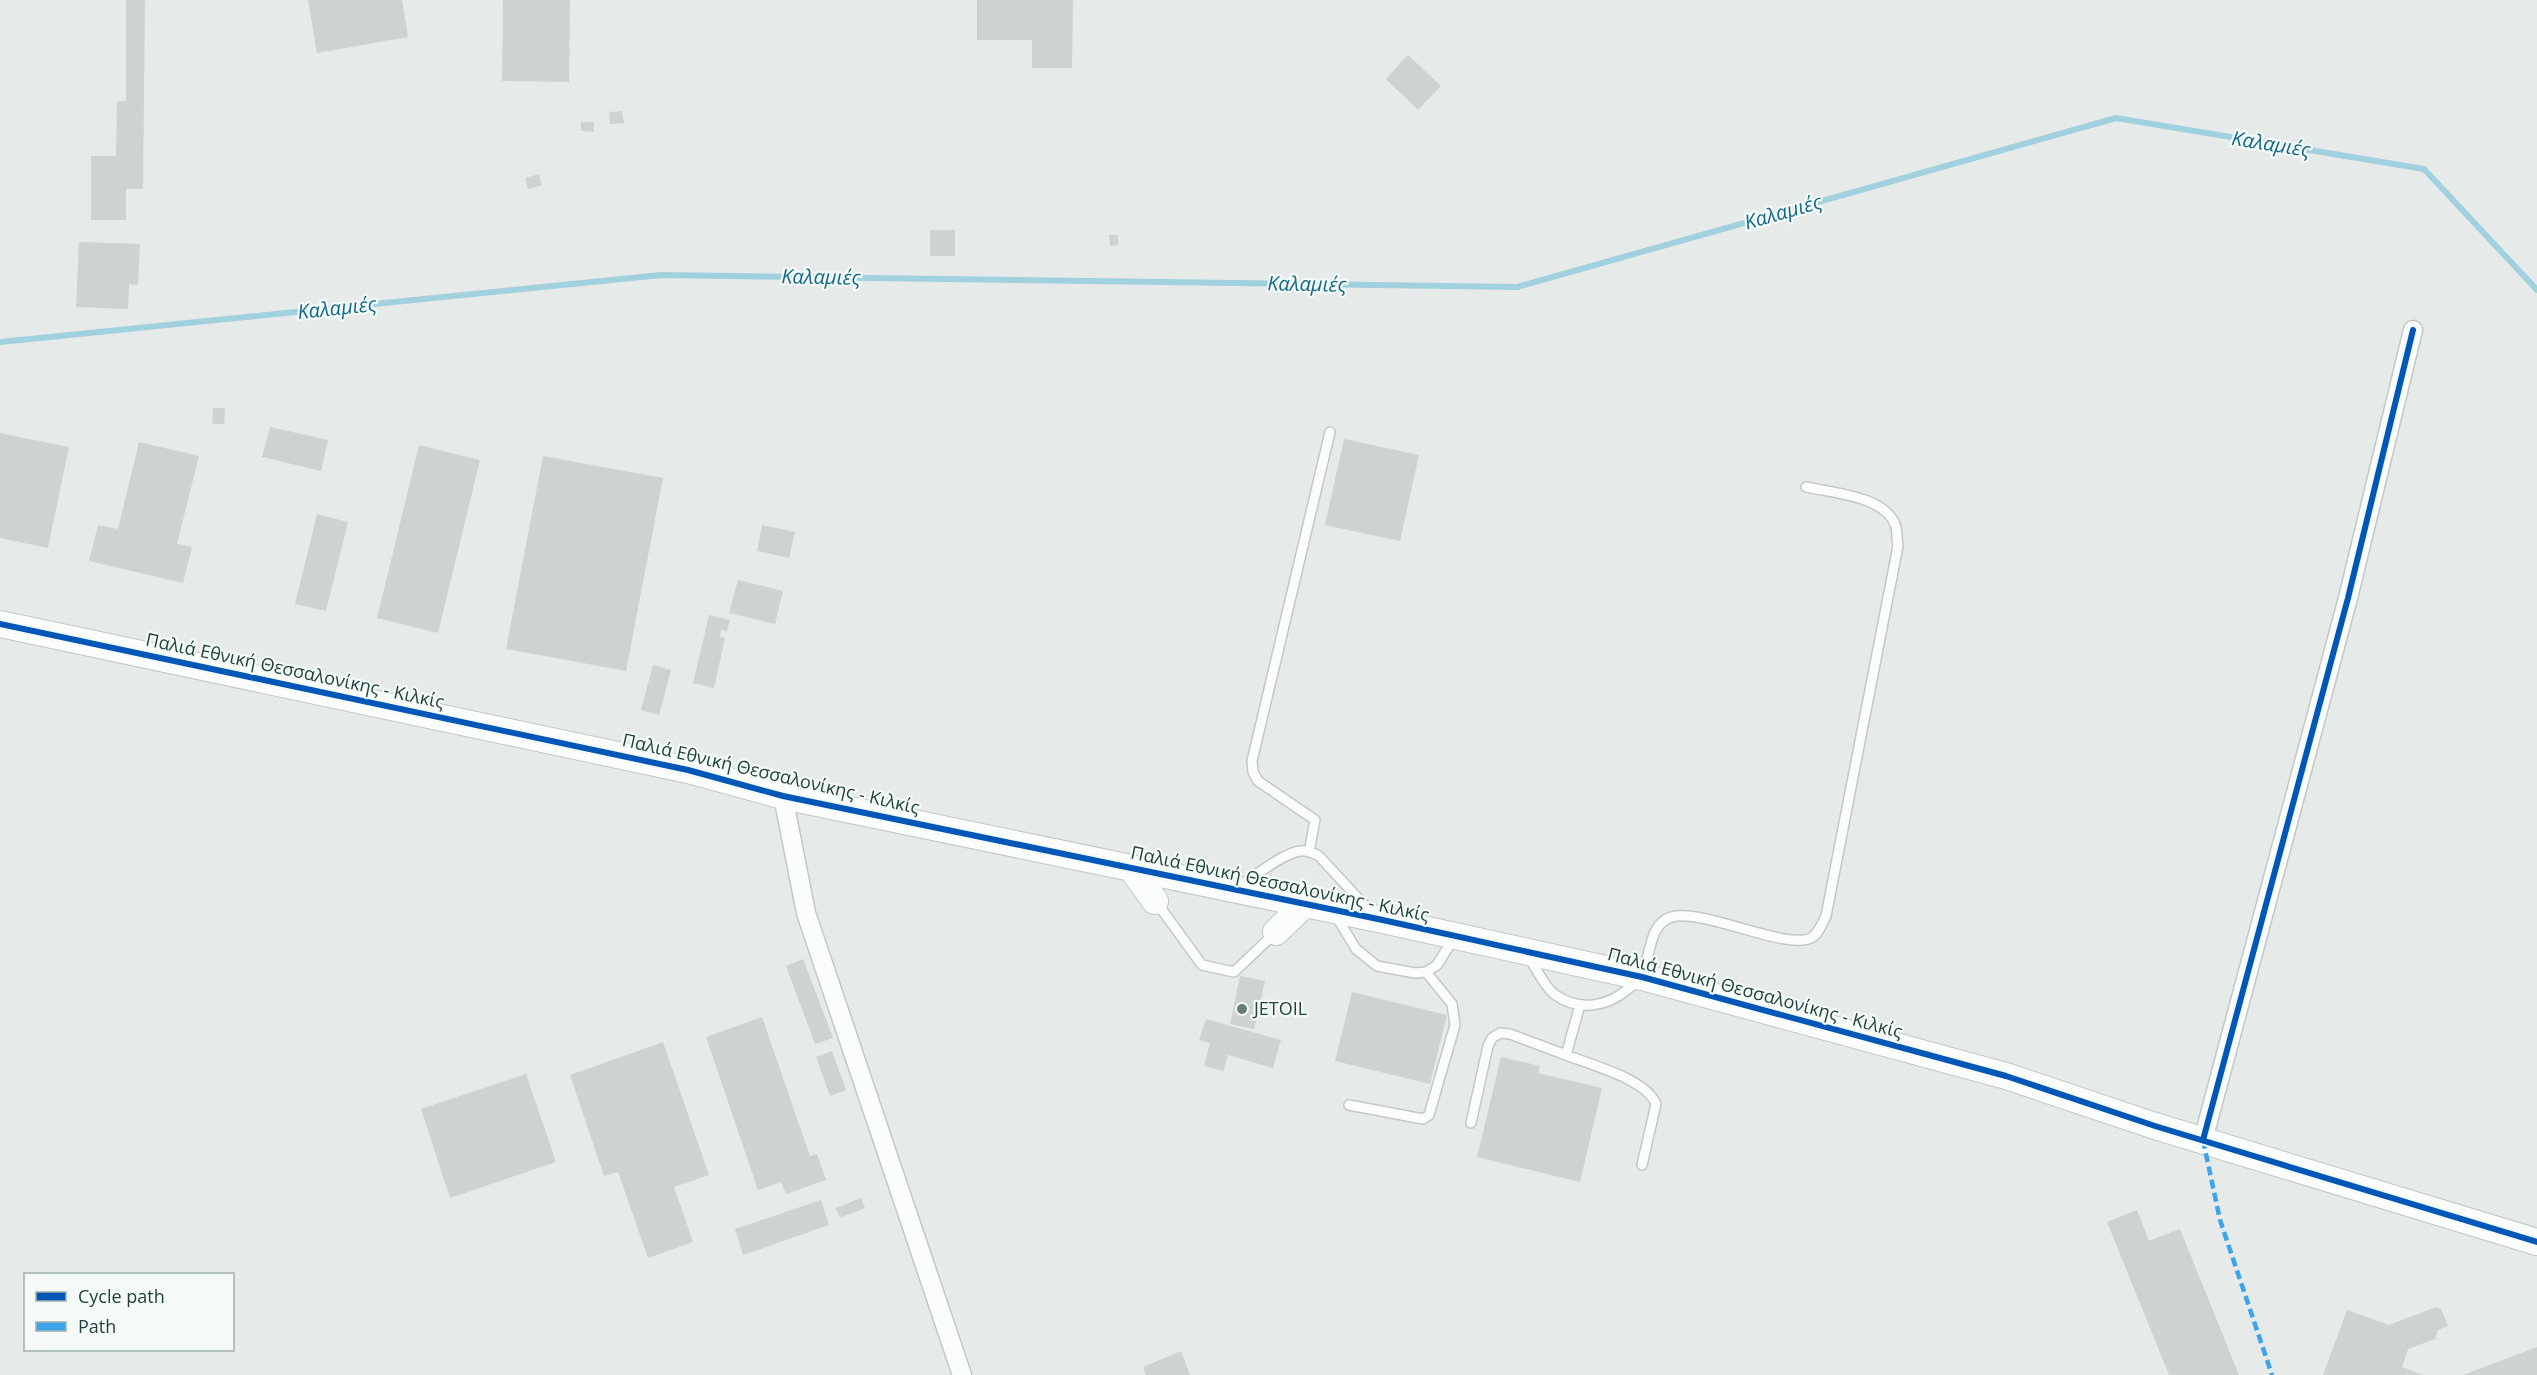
<svg xmlns="http://www.w3.org/2000/svg" width="2537" height="1375" font-family="'Open Sans',sans-serif">
  <style>
    .lines { fill: none; stroke-linecap: round; stroke-linejoin: round }
    .stream { stroke: #a1d0de; stroke-width: 6 }
    .building { fill: #ccd3d1 }
    .lane-casing { stroke: #c3c8c6; stroke-width: 12 }
    .street-casing { stroke: #c3c8c6; stroke-width: 21 }
    .secondary-casing { stroke: #c1c9c7; stroke-width: 28 }
    .lane { stroke: #fbfcfc; stroke-width: 9 }
    .street { stroke: #fbfcfc; stroke-width: 18 }
    .secondary { stroke: #fbfcfc; stroke-width: 26 }
    .quiet { stroke: #3da4ec; stroke-width: 4.5; stroke-dasharray: 9 4.5; stroke-linecap: butt }
    .cycleway-casing { stroke: #f4faf8; stroke-width: 10 }
    .cycleway { stroke: #0057b8; stroke-width: 6 }
    .poi-dot { fill: #657d79; stroke: #f4faf8; stroke-width: 2 }
    .labels { text-anchor: middle; stroke-width: 4.5; stroke-linejoin: round; paint-order: stroke }
    .street-label { font-size: 18px; fill: #20423c; stroke: #f4faf8 }
    .poi-label { font-size: 18px; fill: #20423c; stroke: #f4faf8; text-anchor: start }
    .water-label { font-size: 20px; font-style: italic; fill: #126886; stroke: #f4faf8 }
  </style>
  <rect width="100%" height="100%" fill="#e6ebe9"/>
  <g class="lines">
    <path class="stream" d="M0 342 661 275 1517 287 2116 118 2424 169 2537 290"/>
  </g>
  <path class="building" d="M126 0H145L143 189H126V220H91V156H116L117 101H126Z
    M308 0H402L408 37 317 53Z
    M503 0H570L569 82 502 81Z
    M977 0H1073L1072 68H1032V40H977Z
    M1408 55 1441 86 1418 110 1386 79Z
    M622 111 624 123 610 124 609 112Z
    M581 122H594V132L581 131Z
    M539 174 542 185 528 189 525 178Z
    M930 230H955V256H930Z
    M1109 235H1118V245L1110 246Z
    M79 242 140 244 138 285 129 284 128 309 76 307Z
    M213 408H225L224 424H212Z
    M270 427 328 440 321 471 262 457Z
    M0 433 69 447 48 548 0 538Z
    M1344 439 1419 455 1400 541 1325 525Z
    M139 442 199 456 177 544 192 547 183 583 89 561 98 525 118 529Z
    M419 445 480 460 438 633 377 618Z
    M543 456 663 478 626 671 506 649Z
    M317 514 348 522 326 611 295 604Z
    M762 525 795 532 789 558 757 551Z
    M738 580 783 591 775 624 729 613Z
    M709 615 730 620 727 631 721 630 720 637 725 638 714 688 693 683Z
    M653 665 671 670 659 715 641 710Z
    M803 959 833 1038 815 1044 786 966Z
    M1240 976 1265 981 1254 1029 1230 1024Z
    M1352 992 1447 1015 1430 1084 1335 1061Z
    M762 1017 810 1156 817 1154 826 1180 786 1194 781 1182 758 1190 706 1037Z
    M1206 1019 1281 1040 1273 1068 1228 1055 1223 1071 1204 1066 1210 1043 1199 1040Z
    M663 1042 709 1175 674 1187 693 1242 648 1258 618 1172 604 1176 570 1075Z
    M832 1051 846 1090 830 1096 816 1057Z
    M1501 1057 1540 1066 1538 1073 1602 1088 1580 1182 1477 1157Z
    M526 1074 556 1162 450 1198 421 1109Z
    M861 1198 865 1208 840 1218 836 1208Z
    M821 1200 829 1225 743 1255 735 1229Z
    M2137 1210 2149 1241 2180 1229 2239 1375H2169L2107 1222Z
    M2436 1307 2441 1309 2448 1326 2438 1330 2435 1339 2408 1349 2402 1367 2423 1375H2323L2347 1310 2389 1325Z
    M2537 1347V1375H2463Z
    M1181 1351 1190 1375H1146L1143 1367Z"/>
  <g class="lines">
    <defs>
      <path id="lane" d="M1309 852 1315 820 1258 781 1253 772 1252 761 1330 432
        M1241 885C1256 875 1284 853 1300 851 1307 850 1313 853 1319 856L1370 911
        M1157 903 1202 965 1234 972 1275 933
        M1336 916 1356 949 1377 966 1415 973 1426 972 1437 965 1454 938
        M1528 956C1536 968 1544 986 1554 994 1579 1012 1608 1007 1629 988 1634 985 1640 981 1642 976 1651 956 1648 920 1676 916 1711 912 1787 950 1811 938 1819 934 1822 923 1826 916L1898 546C1897 540 1897 533 1896 527 1887 496 1833 493 1806 487
        M1566 1055C1591 1065 1646 1079 1656 1104L1642 1165
        M1349 1105 1423 1119 1429 1115 1455 1025 1452 1004 1426 972
        M1471 1123 1488 1046 1492 1038 1500 1033 1510 1034 1566 1055 1580 1005"/>
      <path id="street" d="M783 796 806 913 962 1375
        M2203 1140 2348 598 2413 330"/>
      <path id="secondary" d="M0 624 688 770 783 796 1378 919 1642 977 2006 1076 2155 1126 2537 1242
        M1131 868 1155 901
        M1276 932 1305 904"/>
    </defs>
    <use href="#lane" class="lane-casing"/>
    <use href="#street" class="street-casing"/>
    <use href="#secondary" class="secondary-casing"/>
    <use href="#lane" class="lane"/>
    <use href="#street" class="street"/>
    <use href="#secondary" class="secondary"/>
    <path class="quiet" d="M2203 1140 2220 1220 2272 1375"/>
    <defs>
      <path id="cycleway" d="M0 624 688 770 783 796 1378 919 1642 977 2006 1076 2155 1126 2537 1242
        M2203 1140 2348 598 2413 330"/>
    </defs>
    <use href="#cycleway" class="cycleway-casing"/>
    <use href="#cycleway" class="cycleway"/>
  </g>
  <circle class="poi-dot" cx="1242" cy="1009" r="6"/>
  <g class="labels">
    <g class="street-label">
      <text transform="translate(295 671) rotate(12)" y="6">Παλιά Εθνική Θεσσαλονίκης - Κιλκίς</text>
      <text transform="translate(771 774) rotate(13)" y="6">Παλιά Εθνική Θεσσαλονίκης - Κιλκίς</text>
      <text transform="translate(1280 884) rotate(12)" y="6">Παλιά Εθνική Θεσσαλονίκης - Κιλκίς</text>
      <text transform="translate(1755 993) rotate(15)" y="6">Παλιά Εθνική Θεσσαλονίκης - Κιλκίς</text>
    </g>
    <g class="poi-label">
      <text x="1254" y="1015">JETOIL</text>
    </g>
    <g class="water-label">
      <text transform="translate(2271 144) rotate(9)" y="7">Καλαμιές</text>
      <text transform="translate(1783 212) rotate(-16)" y="7">Καλαμιές</text>
      <text transform="translate(821 277) rotate(1)" y="7">Καλαμιές</text>
      <text transform="translate(1307 284) rotate(1)" y="7">Καλαμιές</text>
      <text transform="translate(337 308) rotate(-6)" y="7">Καλαμιές</text>
    </g>
  </g>
  <rect x="24" y="1273" width="210" height="78" fill="#f4faf8" stroke="#9fb0ad" stroke-width="1.5"/>
  <rect x="36" y="1292" width="30" height="9" fill="#0057b8" stroke="#9fb0ad" stroke-width="1.5"/>
  <text x="78" y="1303" font-size="18" fill="#20423c">Cycle path</text>
  <rect x="36" y="1322" width="30" height="9" fill="#3da4ec" stroke="#9fb0ad" stroke-width="1.5"/>
  <text x="78" y="1333" font-size="18" fill="#20423c">Path</text>
</svg>
